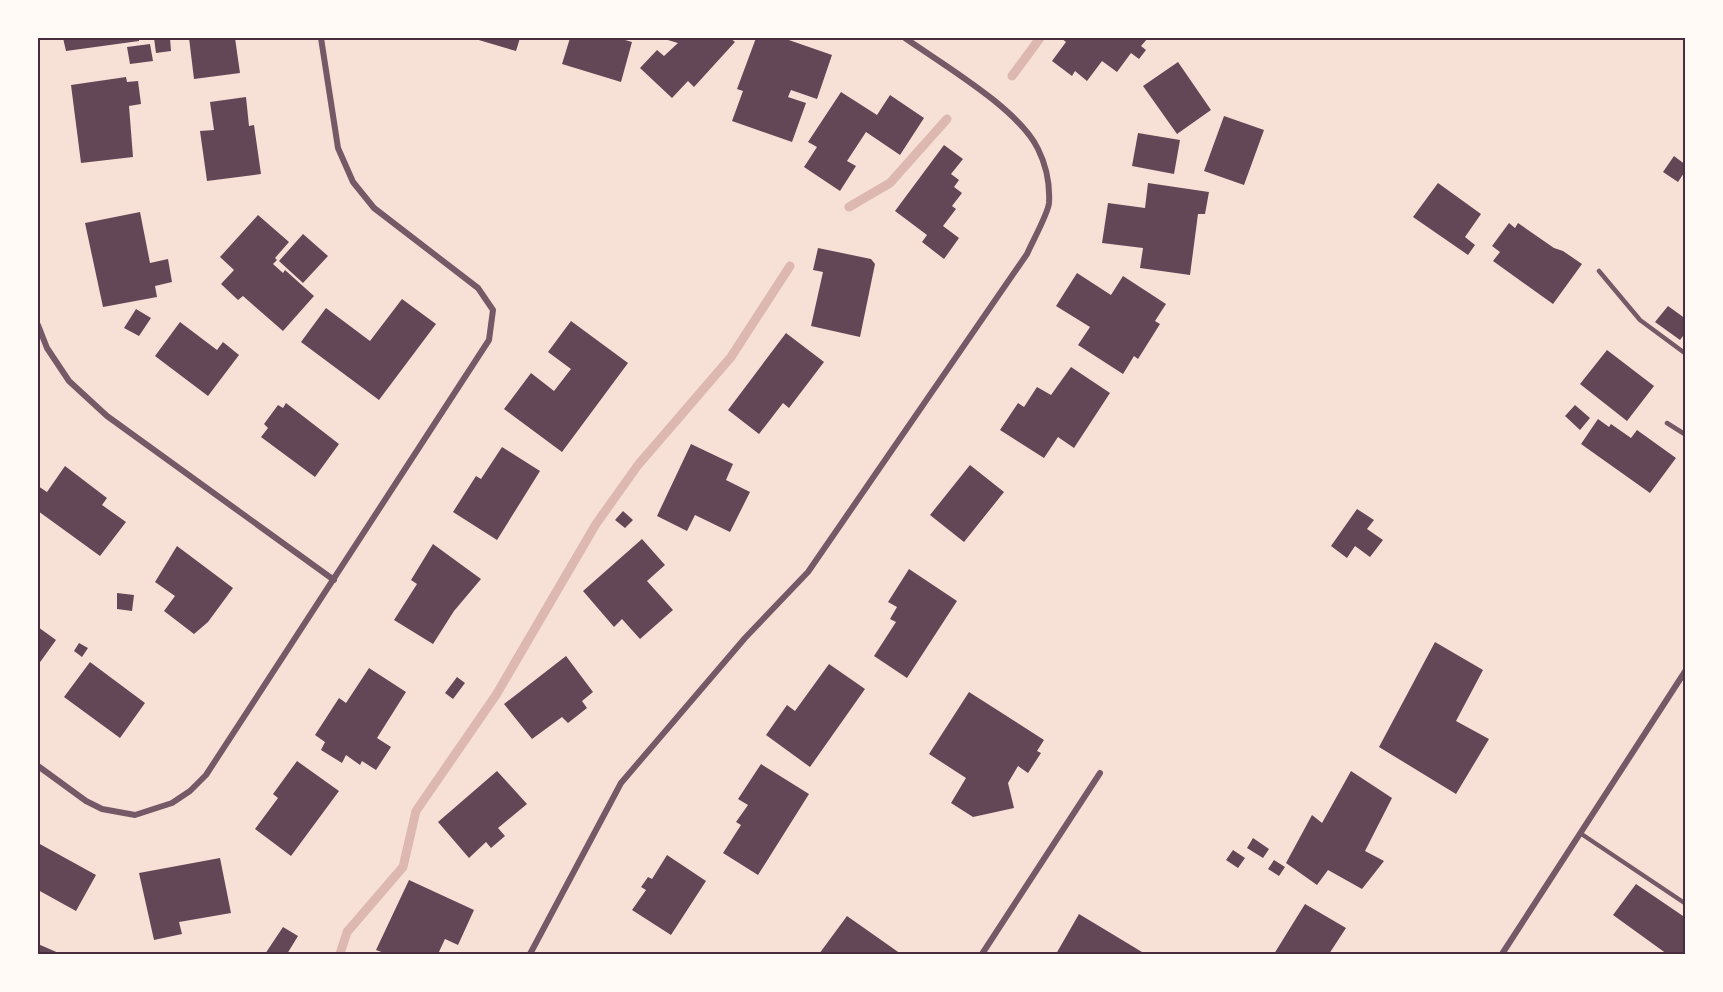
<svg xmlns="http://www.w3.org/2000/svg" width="1723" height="992" font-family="'Space Grotesk',sans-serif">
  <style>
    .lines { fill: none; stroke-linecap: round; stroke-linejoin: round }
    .stream { stroke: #dcb8b0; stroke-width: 9 }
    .building { fill: #644757 }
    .service { stroke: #755966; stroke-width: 4.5 }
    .minor { stroke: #755966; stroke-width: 6 }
    .neatline { fill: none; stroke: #4a2c40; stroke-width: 2 }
  </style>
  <rect width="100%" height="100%" fill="#f7e1d7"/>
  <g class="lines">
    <path class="stream" d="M1012 76 1040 38
      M849 207 890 183 947 119
      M340 954 347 932 403 867 416 811 496 695 596 524 638 465 731 357 790 266"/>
  </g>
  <path class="building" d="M63 38H139V41L66 51Z
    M154 38H170L171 51 156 53Z
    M189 38H235L240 73 194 79Z
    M472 38H520L516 51Z
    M570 38H618L632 42 621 82 562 64Z
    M661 38H730L735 42 694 87 688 81 672 98 640 68 657 50 664 56 678 43Z
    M756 38H783L832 55 817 99 791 90 788 97 806 103 792 142 732 121 743 91 737 89Z
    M1061 38H1148L1141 46 1146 50 1139 59 1131 53 1117 72 1102 61 1087 81 1075 71 1072 76 1052 61 1066 42Z
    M150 44 153 61 130 64 127 47Z
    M1178 62 1211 110 1177 134 1143 86Z
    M126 77 127 82 138 81 141 104 129 106 133 157 81 163 71 85Z
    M841 92 877 115 890 95 924 118 900 155 866 132 847 161 856 166 840 191 804 167 817 147 808 142Z
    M246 97 249 126 254 125 261 174 207 181 200 131 214 130 210 102Z
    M1224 116 1264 130 1244 185 1204 171Z
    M1138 133 1180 140 1174 174 1132 166Z
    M944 145 963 159 951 174 959 180 954 187 962 193 952 206 956 209 943 226 959 238 944 259 922 242 927 235 895 211Z
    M1674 156 1686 165V170L1678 182 1663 172Z
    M1148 183 1209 192 1205 214H1198L1190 275 1140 268 1143 248 1102 243 1108 203 1145 208Z
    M1438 183 1481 214 1465 237 1475 245 1468 255 1413 217Z
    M140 212 150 263 168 259 172 282 155 286 157 297 103 307 85 223Z
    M258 215 289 242 275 258 277 260 273 264 283 273 285 270 314 296 283 331 243 296 238 300 221 284 234 270 220 257Z
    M1509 223 1515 228 1518 223 1554 248 1563 251 1582 264 1553 304 1493 261 1500 252 1492 246Z
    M303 234 328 256 303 283 279 261Z
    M818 248 871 259 875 264 860 337 811 326 823 272 813 270Z
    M1077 273 1111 295 1123 276 1166 304 1155 321 1160 324 1138 359 1134 356 1123 374 1078 345 1090 327 1056 306Z
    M402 299 436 324 379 400 301 342 326 308 370 341Z
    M1668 306 1686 319V332L1680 340 1655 322Z
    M136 309 151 318 139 336 124 328Z
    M571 321 628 363 562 452 504 409 531 373 554 391 571 369 548 352Z
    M180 322 217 350 223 342 239 355 208 396 155 356Z
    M786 333 824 362 789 408 783 403 759 434 728 410Z
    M1607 350 1654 386 1627 421 1580 384Z
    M1071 367 1110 393 1074 448 1058 437 1044 458 1000 430 1018 403 1024 407 1037 387 1051 395Z
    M286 403 339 444 315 477 261 437 268 428 264 424 278 405 283 408Z
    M1575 405 1590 418 1580 430 1565 416Z
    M1598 419 1609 427 1611 424 1631 438 1637 430 1676 458 1650 493 1581 444Z
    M691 444 733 464 726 480 750 492 730 532 695 515 687 531 657 516Z
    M502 447 540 471 497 540 453 512 476 476 481 479Z
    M970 465 1004 492 964 542 930 515Z
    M65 466 107 498 102 505 126 522 100 556 38 511V486L47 492Z
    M1357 509 1374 520 1367 529 1383 540 1370 557 1355 546 1347 558 1331 546Z
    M623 511 633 520 625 528 615 520Z
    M642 539 665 565 647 581 673 610 640 639 622 619 614 627 583 591Z
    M433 544 481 579 454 611 433 644 394 620 417 584 411 580Z
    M177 546 233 588 208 622 194 634 164 611 175 596 155 582Z
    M909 569 957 601 907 678 874 656 896 622 890 619 897 607 888 602Z
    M117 593 134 595 132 611 117 609Z
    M38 627 56 640 38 665Z
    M1435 642 1483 670 1456 721 1489 739 1456 794 1379 747Z
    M79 643 88 648 82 657 74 651Z
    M566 656 593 692 582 701 587 708 568 723 562 717 532 739 504 704Z
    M90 662 145 703 120 738 64 697Z
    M829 664 865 689 810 767 766 735 787 705 795 711Z
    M369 668 406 692 377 738 391 747 376 770 362 761 360 765 346 755 342 763 321 750 325 742 315 735 339 698 346 703Z
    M457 677 465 683 453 699 445 693Z
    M969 692 1044 740 1037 751 1041 753 1028 773 1018 766 1008 783 1014 808 973 817 951 803 966 778 929 754Z
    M297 761 339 791 291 856 255 829 278 798 273 794Z
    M761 764 809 794 758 875 723 853 741 825 736 822 748 805 738 799Z
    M497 771 527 804 498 828 505 836 491 848 486 842 469 858 438 822Z
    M1351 771 1392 798 1365 851 1384 861 1362 889 1328 870 1317 885 1286 863 1312 815 1322 823Z
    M1253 838 1269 849 1263 858 1247 848Z
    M38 843 96 875 76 911 38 890Z
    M1233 850 1245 858 1238 868 1226 860Z
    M667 855 706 881 671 935 632 910 646 890 641 887 648 877 652 879Z
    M220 858 231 913 179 922 182 934 154 940 139 873Z
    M1274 860 1285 867 1279 876 1268 869Z
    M409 880 474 910 458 945 445 939 438 954H387L376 950Z
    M1636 884 1686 918V954H1667L1613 915Z
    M1305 904 1346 928 1329 954H1274Z
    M1079 914 1142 952 1140 954H1056Z
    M847 916 901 954H819Z
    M283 927 298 936 287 954H265Z
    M38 944 61 954H38Z"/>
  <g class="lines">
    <path class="service" d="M1599 271 1640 320 1686 354
      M1667 423 1686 435
      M1580 833 1686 904"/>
    <path class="minor" d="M38 325 47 348 69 381 107 416 334 580
      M38 766 86 801 102 809 135 815 172 803 190 791 206 775 489 340 493 310 478 288 374 208 353 182 338 148 321 38
      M530 954 621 783 745 638 808 572 1027 254C1032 242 1048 214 1049 203 1050 185 1046 165 1038 149 1019 109 942 64 905 38
      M982 954 1100 773
      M1502 954 1686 670"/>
  </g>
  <rect width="1723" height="992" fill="none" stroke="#fffaf5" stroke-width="78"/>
  <rect x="39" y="39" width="1645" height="914" class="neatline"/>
</svg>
